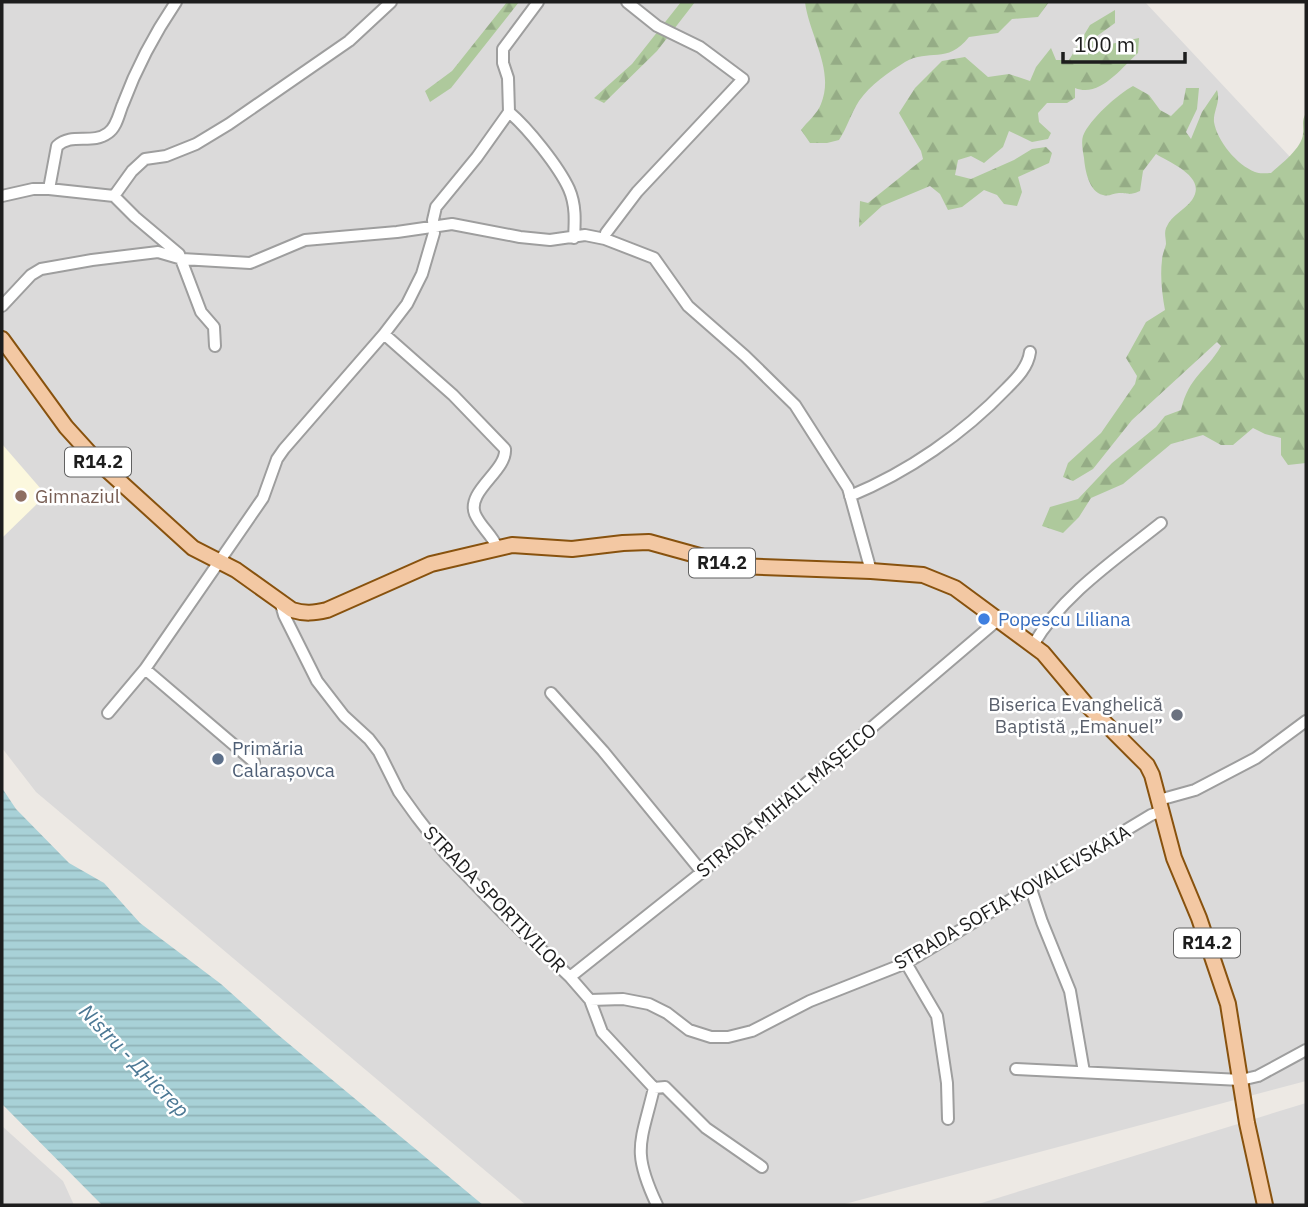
<svg xmlns="http://www.w3.org/2000/svg" width="1308" height="1207" font-family="'IBM Plex Sans',sans-serif">
  <style>
    .residential { fill: #dbdada }
    .education { fill: #fcf8de }
    .forest { fill: url(#forest-firs) }
    .water { fill: url(#water-rules) }
    .lines { fill: none; stroke-linecap: round; stroke-linejoin: round }
    .minor-casing { stroke: #9e9e9e; stroke-width: 14 }
    .major-casing { stroke: #88520e; stroke-width: 18 }
    .minor { stroke: #fff; stroke-width: 10 }
    .major { stroke: #f3c8a3; stroke-width: 14 }
    .education-dot { fill: #8d6e63; stroke: #fff; stroke-width: 2.5 }
    .shop-dot { fill: #3f7fe0; stroke: #fff; stroke-width: 2.5 }
    .worship-dot { fill: #6b7280; stroke: #fff; stroke-width: 2.5 }
    .service-dot { fill: #5c6f8a; stroke: #fff; stroke-width: 2.5 }
    .labels { text-anchor: middle; stroke-width: 5; stroke-linejoin: round; paint-order: stroke }
    .shield { fill: #fff; stroke: #616161; stroke-width: 2 }
    .shield-label { font-size: 18px; font-weight: bold; fill: #1d1d1d }
    .education-label { font-size: 19px; fill: #785e54; stroke: #fff; text-anchor: start }
    .shop-label { font-size: 19px; fill: #366cbe; stroke: #fff; text-anchor: start }
    .worship-label { font-size: 19px; fill: #5b616d; stroke: #fff; text-anchor: end }
    .service-label { font-size: 19px; fill: #4e5e75; stroke: #fff; text-anchor: start }
    .street-label { font-size: 19px; fill: #1d1d1d; stroke: #fff }
    .water-label { font-size: 21px; font-style: italic; fill: #4c7894; stroke: #fff }
  </style>
  <defs>
    <pattern id="forest-firs" width="22" height="20" patternUnits="userSpaceOnUse" patternTransform="scale(1.75)"><rect width="22" height="20" fill="#aec99c"/><path d="M5 1l3.5 6h-7zM16 11l3.5 6h-7z" fill="#95ac86"/></pattern>
    <pattern id="water-rules" width="6" height="5" patternUnits="userSpaceOnUse" patternTransform="scale(1.75)"><rect width="6" height="5" fill="#a8d1d7"/><path d="M0 2.5h6" fill="none" stroke="#90b3b8"/></pattern>
  </defs>
  <rect width="100%" height="100%" fill="#ede9e4"/>
  <path class="residential" d="M2 2H1145L1306 174V1081L841 1205H526L36 792 2 748Z
    M1306 1103V1205H975Z
    M2 1126 63 1181 74 1205H2Z"/>
  <path class="education" d="M2 444 41 489 38 503 2 538Z"/>
  <path class="forest" d="M507 2H519L451 88 430 102 425 91 452 71Z
    M681 2H695L657 51 604 103 594 98 632 64Z
    M805 2H1049L1038 17 1012 19 998 33 969 37C947 65 929 48 905 62 889 72 870 85 859 101 851 113 847 128 839 140L827 143H810L801 130C807 122 818 113 821 104 835 70 809 35 805 2Z
    M1115 10V23L1093 39V55L1111 44 1139 38 1138 53C1121 68 1100 98 1075 88V98L1067 103H1047L1038 113 1039 122 1051 133 1048 139 1032 142 1009 131 1003 147 984 163 971 156 958 160 955 175 971 179 1014 160 1032 149 1046 147 1052 153 1049 163 1018 177 1022 192 1017 206 1004 204 997 195 984 190 962 207 948 210 940 194 930 186 882 206 859 227 860 201 868 203 923 159 921 151 899 113 915 88 942 61 965 57 988 77 1009 74 1030 81 1036 67 1051 48 1056 60H1069L1090 25Z
    M1133 86 1149 95 1160 110 1171 116 1183 104 1186 88H1199L1197 109 1186 132 1191 139 1202 112 1217 90C1221 102 1213 111 1214 122 1217 141 1237 165 1255 172 1259 174 1267 173 1271 173 1281 164 1302 148 1303 134 1304 125 1301 122 1306 113V463L1288 465 1281 455V438L1265 434 1253 428 1233 445H1221L1203 435 1171 444 1123 484 1091 498 1079 517 1063 533 1042 526 1050 507 1078 499 1112 463 1156 427 1165 416 1181 410C1189 376 1206 372 1221 346L1217 342 1132 420 1093 469 1073 481 1063 477 1068 463 1101 433 1135 384 1137 376 1126 358 1146 322 1165 310C1162 294 1160 276 1162 260 1162 255 1165 249 1166 244 1166 238 1164 234 1166 228 1172 214 1184 211 1192 200 1208 177 1170 163 1156 154L1143 171 1140 191C1128 196 1130 193 1119 193 1113 193 1109 197 1103 195 1089 192 1085 170 1084 158 1083 152 1081 142 1083 136 1089 120 1118 94 1133 86Z"/>
  <path class="water" d="M2 788 16 809 69 863 104 883 140 923 221 984 277 1034 483 1205H102L2 1104Z"/>
  <g class="lines">
    <defs>
      <path id="minor" d="M509 112C528 128 559 167 569 189 576 205 575 221 574 238
        M49 189 57 146C72 132 92 145 108 133 117 127 119 113 123 104 136 69 155 33 176 2
        M2 196 33 189H49L114 196 135 217 179 254 201 312 214 327 215 346
        M114 196 132 171 145 159 166 156 196 144 229 124 349 41 391 2
        M605 239 606 233 637 192 743 79 700 47 657 26 627 2
        M2 306 31 275 41 269 92 260 158 252 182 259 250 263 305 240 397 232 452 224 520 237 550 240 585 235 605 239 654 258 688 306 745 356 795 405 848 488 871 571
        M384 334 453 395 505 449C507 471 466 491 475 514 480 526 492 535 497 547
        M850 496C908 472 963 434 1007 388 1017 378 1028 367 1030 352
        M280 601 284 615 317 681 344 716 369 739 379 752 399 792 417 817 445 853 503 913 570 977 590 1000 602 1032 654 1088C641 1143 631 1150 657 1205
        M1033 645C1062 595 1116 559 1161 523
        M145 669 254 762
        M551 693 603 751 702 872
        M108 713 145 669 263 498 277 459 284 449 384 334 407 304 422 274 434 233 433 220 436 207 477 157 509 112 508 78 503 63V49L538 2
        M1159 800 1195 790 1256 758 1306 721
        M1031 889 1042 922 1070 991 1084 1072
        M906 963 937 1016 947 1083 948 1119
        M570 977 702 872 999 619
        M590 1000 623 999 649 1004 667 1013 689 1030 711 1037H728L752 1031 810 1001 906 963 1151 815 1162 811
        M1016 1069 1241 1080 1258 1076 1306 1050
        M654 1088 665 1087 706 1128 762 1167"/>
      <path id="major" d="M2 339 66 427 95 459 193 548 236 570 292 610C305 614 314 613 327 610L431 564 512 545 572 549 623 543 649 542 736 566 871 571 923 575 955 588 1043 653 1085 703 1147 765 1152 775 1174 858 1199 918 1228 1004 1247 1123 1265 1205"/>
    </defs>
    <use href="#minor" class="minor-casing"/>
    <use href="#major" class="major-casing"/>
    <use href="#minor" class="minor"/>
    <use href="#major" class="major"/>
  </g>
  <circle class="education-dot" cx="21" cy="496" r="7"/>
  <circle class="shop-dot" cx="984" cy="619" r="7"/>
  <circle class="worship-dot" cx="1177" cy="715" r="7"/>
  <circle class="service-dot" cx="218" cy="759" r="7"/>
  <g class="labels">
    <g class="shield">
      <rect x="65" y="447.5" width="66" height="29" rx="5"/>
      <rect x="689" y="548.5" width="66" height="29" rx="5"/>
      <rect x="1174" y="928.5" width="66" height="29" rx="5"/>
    </g>
    <g class="shield-label">
      <text x="98" y="468">R14.2</text>
      <text x="722" y="569">R14.2</text>
      <text x="1207" y="949">R14.2</text>
    </g>
    <g class="education-label">
      <text x="35" y="503">Gimnaziul</text>
    </g>
    <g class="shop-label">
      <text x="998" y="626">Popescu Liliana</text>
    </g>
    <g class="worship-label">
      <text x="1163" y="711">Biserica Evanghelică<tspan x="1163" dy="22">Baptistă „Emanuel”</tspan></text>
    </g>
    <g class="service-label">
      <text x="232" y="755">Primăria<tspan x="232" dy="22">Calarașovca</tspan></text>
    </g>
    <g class="street-label">
      <text transform="translate(786 800) rotate(-40)" y="7">STRADA MIHAIL MAȘEICO</text>
      <text transform="translate(1012 897) rotate(-30)" y="7">STRADA SOFIA KOVALEVSKAIA</text>
      <text transform="translate(495 899) rotate(46)" y="7">STRADA SPORTIVILOR</text>
    </g>
    <g class="water-label">
      <text transform="translate(134 1061) rotate(46)" y="7">Nistru - Дністер</text>
    </g>
  </g>
  <rect width="1308" height="1207" fill="none" stroke="#1d1d1d" stroke-width="7"/>
  <path d="M1063 52v10h122v-10" fill="none" stroke="#1d1d1d" stroke-width="3.5"/>
  <text x="1074" y="52" font-size="21" fill="#1d1d1d" stroke="#ffffff" stroke-width="5" paint-order="stroke">100 m</text>
</svg>
